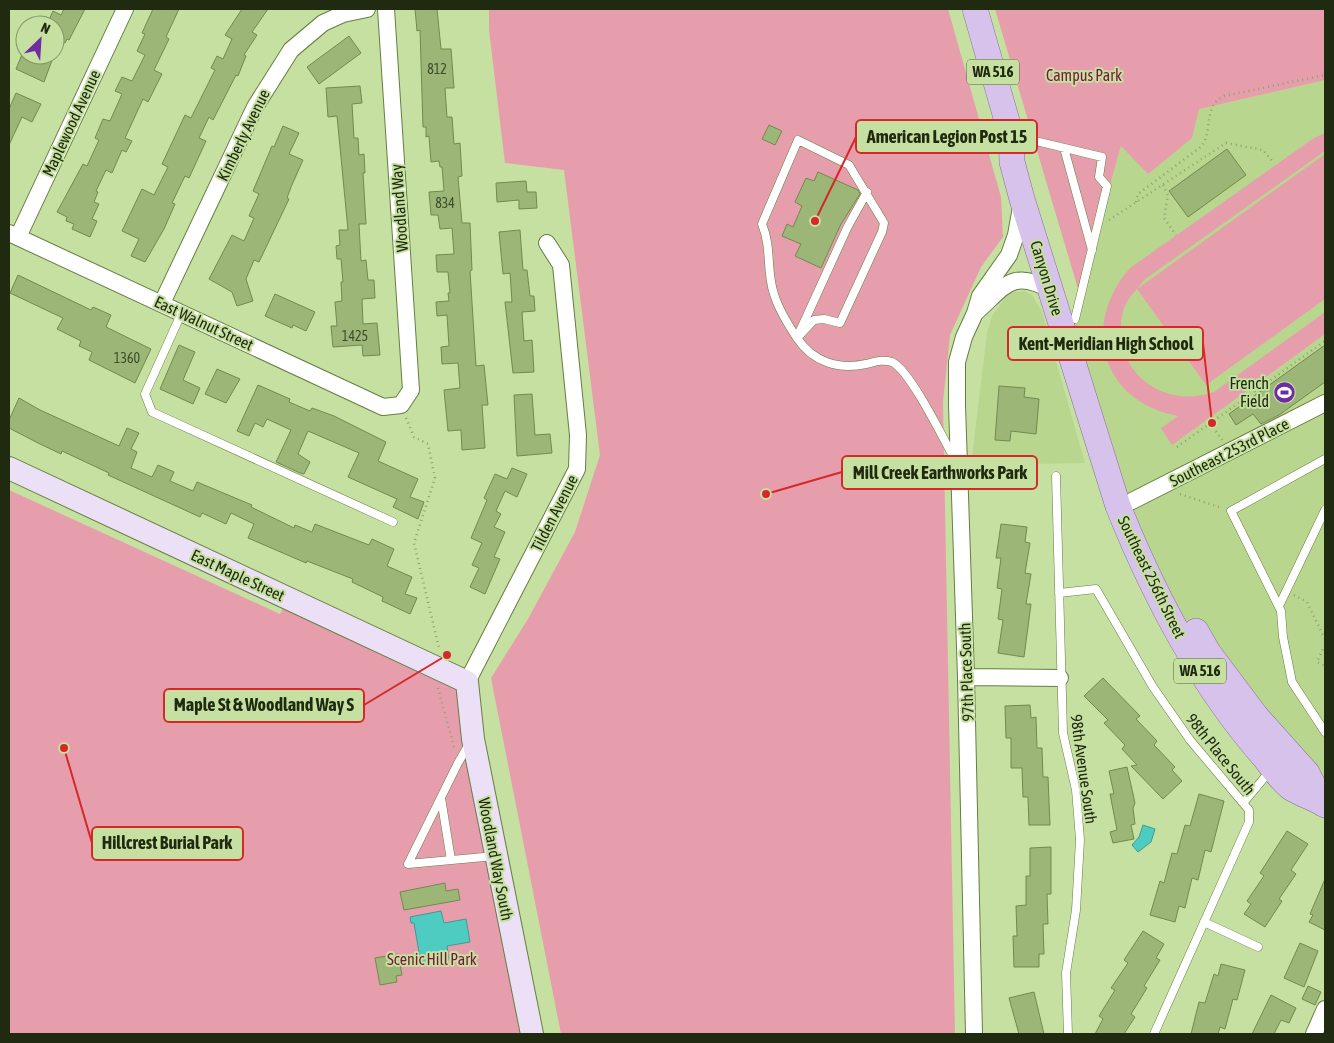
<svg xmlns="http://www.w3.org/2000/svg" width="1334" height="1043" font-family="'Asap Condensed',sans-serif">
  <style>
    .built { fill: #b9d68f }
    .green { fill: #e69eac }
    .water { fill: #4fccc1; stroke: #419b8c }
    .building { fill: #9cb678; stroke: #718a4d }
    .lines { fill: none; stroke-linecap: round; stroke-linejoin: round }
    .lane-casing { stroke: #667e42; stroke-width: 9 }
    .street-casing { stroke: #667e42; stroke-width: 18 }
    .secondary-casing { stroke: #667e42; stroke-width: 24 }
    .primary-casing { stroke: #857295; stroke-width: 26 }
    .path { stroke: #8ca26f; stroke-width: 2.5; stroke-dasharray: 1 4; stroke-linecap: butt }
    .lane { stroke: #fff; stroke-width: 8 }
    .street { stroke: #fff; stroke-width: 16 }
    .secondary { stroke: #ebe0f5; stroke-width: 22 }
    .primary { stroke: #d6c2eb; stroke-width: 25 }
    .labels { text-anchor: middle; stroke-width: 4; stroke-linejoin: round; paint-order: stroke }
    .number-label { font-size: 14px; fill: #3f4d2a }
    .shield { fill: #c5e0a0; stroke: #52613b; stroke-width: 1 }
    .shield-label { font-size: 15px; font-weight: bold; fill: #202a10 }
    .park-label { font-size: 16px; fill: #7a1638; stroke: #c5e0a0 }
    .street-label { font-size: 16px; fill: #202a10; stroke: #c5e0a0 }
    .poi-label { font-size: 16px; fill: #202a10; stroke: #c5e0a0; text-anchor: end }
    .leader { fill: none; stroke: #d62828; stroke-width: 2 }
    .callout-dot { fill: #d62828; stroke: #c5e0a0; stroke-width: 2 }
    .callout { fill: #c5e0a0; stroke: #d62828; stroke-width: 2 }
    .callout-label { font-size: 18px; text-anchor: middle; font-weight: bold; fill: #202a10 }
  </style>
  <rect width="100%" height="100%" fill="#c5e0a0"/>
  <path class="built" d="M1325 80V805L1164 595 1071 341 1098 228 1127 125Z
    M1024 291 1032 295 1042 312 1085 463 971 465 987 333 992 316 1004 299 1013 292Z"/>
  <path class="green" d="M489 9H948L1001 197 1003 237 981 267 950 335 943 402 955 1034H561L491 678 528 619 575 532 600 455 564 170 505 163 489 30Z
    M995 9H1325V80L1199 109 1192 138 1148 174 1121 146 1098 228 1081 299Z
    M1325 133V151L1144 280 1137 289 1325 154V299L1206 385 1137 289C1127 299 1122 309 1121 323 1116 375 1166 409 1214 392L1325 312V334L1172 445 1161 428 1178 416C1101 402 1080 325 1130 268L1314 138Z
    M9 490 280 614 289 599 467 682 524 1034H9Z"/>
  <path class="water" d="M1143 825 1155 829 1151 842 1138 852 1132 845 1139 837Z
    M441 911 444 923 466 919 470 942 447 946 449 959 418 965 417 959 420 958 414 923H411L410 917Z"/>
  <path class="building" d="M64 9H85L69 40 67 39 65 43 55 39V25L48 22 53 11 61 15Z
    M153 9H179L166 37 169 39 154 70 162 74 148 102 143 99 125 138 132 141 126 152 122 150 112 173 106 170 96 191 98 192 94 202 99 204 92 219 97 221 90 237 72 229 74 224 66 221 67 217 57 212 83 164 87 166 99 140 95 138 103 119 110 121 122 94 115 91 122 77 132 81 145 55 137 51 145 34 142 33Z
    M242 9H268L252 32 257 35 244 55 246 56 238 76 236 75 213 120 209 117 199 138 206 141 189 178 185 176 172 203 175 204 164 229 145 262 131 256 139 239 122 231 142 189 154 195 168 167 162 164 185 115 191 118 215 70 211 68 217 56 223 59 232 39 225 35Z
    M415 9H437L441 49H451L454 88H445L447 117H452L454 144 460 143 462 176 458 177 462 223H470L472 270 470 271 476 366 484 365 488 405H482L485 448 462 450 461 430 448 431 444 390 460 388 458 363 442 364 441 347 449 346 447 315 437 316 436 302 449 301 448 293H450L448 272H437L436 255 454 254 452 228 440 229 438 215H431L429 192 444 191 442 167H440L439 161 431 162 429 136 426 137V127H423L420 30 417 31Z
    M349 36 361 53 319 84 307 67Z
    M23 52 25 55H54L44 82 16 69Z
    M360 86 362 103 352 104 354 138H358L359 155 364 154 365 173H363L366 224H359L361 261 366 260 368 280H374L375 298 362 299 363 324 377 323 380 355 363 356 362 345 333 347 331 326H337L335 302 342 301 341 282H343L341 259H337L336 246 340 245 339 230H348L337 116 328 117 326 88Z
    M16 93 41 104 32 122 22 117 9 145V109Z
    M769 125 782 131 775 145 762 139Z
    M283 126 299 133 289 154 303 160 291 187 287 198 289 199 259 262 254 260 246 279 253 301 237 306 232 292 209 279 232 235 244 241 254 218 249 216 259 194 253 191 272 146 274 147Z
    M1227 149 1246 175 1188 217 1169 191Z
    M818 172 858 190 860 194 841 224 821 268 795 256 801 244 782 236 787 224 793 227 802 206 795 202 806 178 814 181Z
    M526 181 527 192H536L537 208 519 209V200L497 202 496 183Z
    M520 230 523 270H527L530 296H534L535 311 522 312 524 341 532 340 534 372 513 373 505 302H512L510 273 503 274 499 232Z
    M18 275 91 310 93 307 111 315 106 327 151 349 135 383 89 360 92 352 79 346 81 341 57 329 63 318 10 293Z
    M275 294 315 312 306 331 293 325 292 328 265 316Z
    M179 345 195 352 183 380 200 388 193 404 160 389Z
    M1325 345V382L1279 415 1261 424 1253 414 1236 425 1229 414Z
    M217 369 240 379 226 403 205 394Z
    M258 385 290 399 289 402 310 411 312 408 334 416 386 442 378 461 418 479 410 497 424 502 418 519 393 507 397 499 348 477 359 453 308 431 298 454 310 462 304 474 300 473 276 462 291 430 267 419 263 427 255 423 249 436 237 431Z
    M999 386 1025 388 1024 397 1039 399 1036 434 1011 431 1010 441 995 440Z
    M532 394 535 435 550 434 552 453 517 456 514 395Z
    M19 398 40 410 119 446 127 428 139 433 131 449 137 452 131 468 152 477 158 465 174 472 170 481 193 491 197 482 252 505 251 507 294 528 295 525 312 532 315 524 369 545 372 539 394 549 387 566 412 577 405 594 417 598 410 614 382 601 383 597 352 582 353 579 307 561 306 563 248 538 254 524 231 513 226 524 202 513 200 517 108 475 109 473 62 451 61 454 38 443 9 428V420Z
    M512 468 527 474 517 497 505 491 496 511 501 514 494 527 505 532 494 557 500 559 485 594 470 587 479 568 472 565 482 543 471 538 487 500 484 498 495 474 507 479Z
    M1001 524 1027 527 1025 542 1030 543 1025 573 1031 574 1026 604H1031L1024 657 998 653 1003 620 998 619 1002 589 997 588 1001 558H996Z
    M1103 678 1140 716 1136 719 1157 741 1154 745 1175 767 1172 770 1182 781 1163 799 1131 766 1137 765 1122 749 1125 745 1104 723 1108 720 1084 696Z
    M1030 705 1031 718 1036 717 1037 748H1042L1043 777H1048L1050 825H1029L1028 797H1023L1022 768H1011V738H1006L1005 706Z
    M1127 767 1135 803 1133 808 1135 824 1131 825 1134 839 1113 843 1110 832 1117 830 1110 794H1114L1109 771Z
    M1199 794 1224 801 1211 852 1205 850 1198 880 1192 878 1185 908 1179 906 1175 922 1150 915 1160 881 1164 883 1172 853 1177 854 1185 825 1190 826Z
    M1287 831 1308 844 1291 870 1296 874 1279 899 1282 901 1265 927 1244 914 1251 904 1247 901 1264 876 1260 873Z
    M1051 847V894H1047L1048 924H1043L1044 954H1039V967H1014L1013 936H1017L1016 906 1026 905V876H1030V848Z
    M1325 879V930L1309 922 1313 915 1310 914Z
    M445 883 446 891 458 889 460 900 404 910 400 892Z
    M1143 931 1164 944 1156 958 1160 960 1144 986 1147 988 1131 1014 1135 1017 1124 1034H1095L1103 1019 1099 1016 1115 990 1111 988 1128 963 1124 960Z
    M1300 943 1318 951 1304 987 1284 978Z
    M398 954 402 975 396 976 397 982 380 985 375 958Z
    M1221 964 1245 970 1237 1000 1233 999 1225 1029 1220 1027 1218 1034H1191L1199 1002 1205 1003 1214 974 1218 976Z
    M1308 986 1321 992 1315 1005 1302 999Z
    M1034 992 1044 1034H1019L1009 998Z
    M1271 995 1296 1008 1289 1023 1281 1020 1274 1034H1252Z"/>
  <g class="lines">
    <defs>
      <path id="lane" d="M1015 136 1102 157 1099 177 1107 186 1075 319
        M1064 148 1092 250
        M182 312 145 394 152 412 393 522
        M800 331 848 226 867 192
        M797 338 814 320 824 319 840 323 882 232 884 223 849 165 798 140 762 224C772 248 766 271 774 294 778 308 789 326 797 338 813 362 838 370 866 364 875 362 882 359 892 362 910 370 944 440 955 460
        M1325 459 1231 511 1281 611 1283 637 1292 682 1325 732
        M1056 476 1063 733 1076 790 1080 840 1076 910 1066 973 1068 1034
        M1059 593 1096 589 1153 687 1190 740 1249 810V822L1154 1034
        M1279 606 1325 510
        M469 744 458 763 408 864 495 856
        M441 798 451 860
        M1244 802 1270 771
        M1204 922 1258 947"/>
      <path id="street" d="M9 233 383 407 401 405 411 390 386 9
        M18 237 125 9
        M162 303 255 107 291 50 323 23 343 14 367 9
        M975 313C1005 287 1011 268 1051 290
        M1132 501 1325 403
        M966 677 1060 678
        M467 682 577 469 578 435 561 265 547 243
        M974 1034 966 677 957 405V362L964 337 975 313 980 296 1009 255 1016 235 1021 207
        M1314 1034 1325 1009"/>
      <path id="secondary" d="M9 468 467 682 473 739 532 1034"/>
      <path id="primary" d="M975 9 1011 135 1012 162 1022 199 1118 506C1154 596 1200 684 1264 757 1272 767 1281 781 1291 788 1302 795 1315 798 1325 805
        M1196 631 1208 652 1256 716 1307 773 1323 804"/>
    </defs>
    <use href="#lane" class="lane-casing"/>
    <use href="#street" class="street-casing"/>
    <use href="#secondary" class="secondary-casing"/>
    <use href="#primary" class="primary-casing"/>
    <path class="path" d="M1163 185 1168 195 1164 218 1176 235
      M1136 202 1138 194 1202 146C1213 129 1203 106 1224 96L1325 75
      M1109 220 1226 143 1263 150 1274 163
      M406 418 414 437 428 444 435 478 414 543 439 648
      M1210 423 1222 440
      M1177 447 1325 341
      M1180 494 1222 508
      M1294 595 1307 602 1325 639
      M1325 645 1317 662 1325 666
      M438 688 454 747"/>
    <use href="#lane" class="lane"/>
    <use href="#street" class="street"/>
    <use href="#secondary" class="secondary"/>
    <use href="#primary" class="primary"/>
  </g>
  <defs>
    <symbol id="stadium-disc" viewBox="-11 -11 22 22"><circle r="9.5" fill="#702da2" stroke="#c5e0a0"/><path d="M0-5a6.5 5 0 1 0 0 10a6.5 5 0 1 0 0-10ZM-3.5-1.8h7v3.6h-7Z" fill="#fff"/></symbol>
  </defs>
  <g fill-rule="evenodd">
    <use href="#stadium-disc" x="1272" y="380" width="25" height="25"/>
  </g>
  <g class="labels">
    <g class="number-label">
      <text x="437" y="74">812</text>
      <text x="445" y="208">834</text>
      <text x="355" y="341">1425</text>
      <text x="127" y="363">1360</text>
    </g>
    <g class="shield">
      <rect x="967" y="59.5" width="52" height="25" rx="4"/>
      <rect x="1174" y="658.5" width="52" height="25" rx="4"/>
    </g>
    <g class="shield-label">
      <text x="993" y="77">WA 516</text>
      <text x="1200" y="676">WA 516</text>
    </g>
    <g class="park-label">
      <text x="1084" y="81">Campus Park</text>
      <text x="432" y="965">Scenic Hill Park</text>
    </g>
    <g class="street-label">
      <text transform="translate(71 123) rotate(-65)" y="6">Maplewood Avenue</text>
      <text transform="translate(243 135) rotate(-64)" y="6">Kimberly Avenue</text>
      <text transform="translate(399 208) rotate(-94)" y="6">Woodland Way</text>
      <text transform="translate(1047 278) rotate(73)" y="6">Canyon Drive</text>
      <text transform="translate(204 323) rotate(25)" y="6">East Walnut Street</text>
      <text transform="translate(1229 452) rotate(-27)" y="6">Southeast 253rd Place</text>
      <text transform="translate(554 513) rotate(-63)" y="6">Tilden Avenue</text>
      <text transform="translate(238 575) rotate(25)" y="6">East Maple Street</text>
      <text transform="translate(1152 577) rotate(64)" y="6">Southeast 256th Street</text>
      <text transform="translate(966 672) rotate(-92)" y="6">97th Place South</text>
      <text transform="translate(1221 754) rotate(51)" y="6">98th Place South</text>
      <text transform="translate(1084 769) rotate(82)" y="6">98th Avenue South</text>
      <text transform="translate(496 859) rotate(79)" y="6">Woodland Way South</text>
    </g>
    <g class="poi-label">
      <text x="1269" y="389">French<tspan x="1269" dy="18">Field</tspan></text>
    </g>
  </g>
  <path class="leader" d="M815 221L856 137M1212 423L1203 343M766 494L842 472M447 655L364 705M64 748L92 843"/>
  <g class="callout-dot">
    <circle cx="815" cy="221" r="5"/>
    <circle cx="1212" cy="423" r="5"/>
    <circle cx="766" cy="494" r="5"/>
    <circle cx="447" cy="655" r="5"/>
    <circle cx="64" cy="748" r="5"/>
  </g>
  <g class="callout">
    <rect x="856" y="120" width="181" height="33" rx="5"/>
    <rect x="1008" y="327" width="195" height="33" rx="5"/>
    <rect x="842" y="456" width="195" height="33" rx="5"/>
    <rect x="164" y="689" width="200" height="33" rx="5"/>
    <rect x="92" y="827" width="151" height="33" rx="5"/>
  </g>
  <g class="callout-label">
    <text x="947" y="143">American Legion Post 15</text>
    <text x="1106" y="350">Kent-Meridian High School</text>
    <text x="940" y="479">Mill Creek Earthworks Park</text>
    <text x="264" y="711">Maple St &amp; Woodland Way S</text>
    <text x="167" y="849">Hillcrest Burial Park</text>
  </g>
  <rect width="1334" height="1043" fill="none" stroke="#202a10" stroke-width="20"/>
  <g transform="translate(40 40) rotate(25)"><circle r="24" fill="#c5e0a0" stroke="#839766"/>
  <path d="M0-4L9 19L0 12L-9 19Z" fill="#702da2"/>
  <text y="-8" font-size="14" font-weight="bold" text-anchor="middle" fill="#202a10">N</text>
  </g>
</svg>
